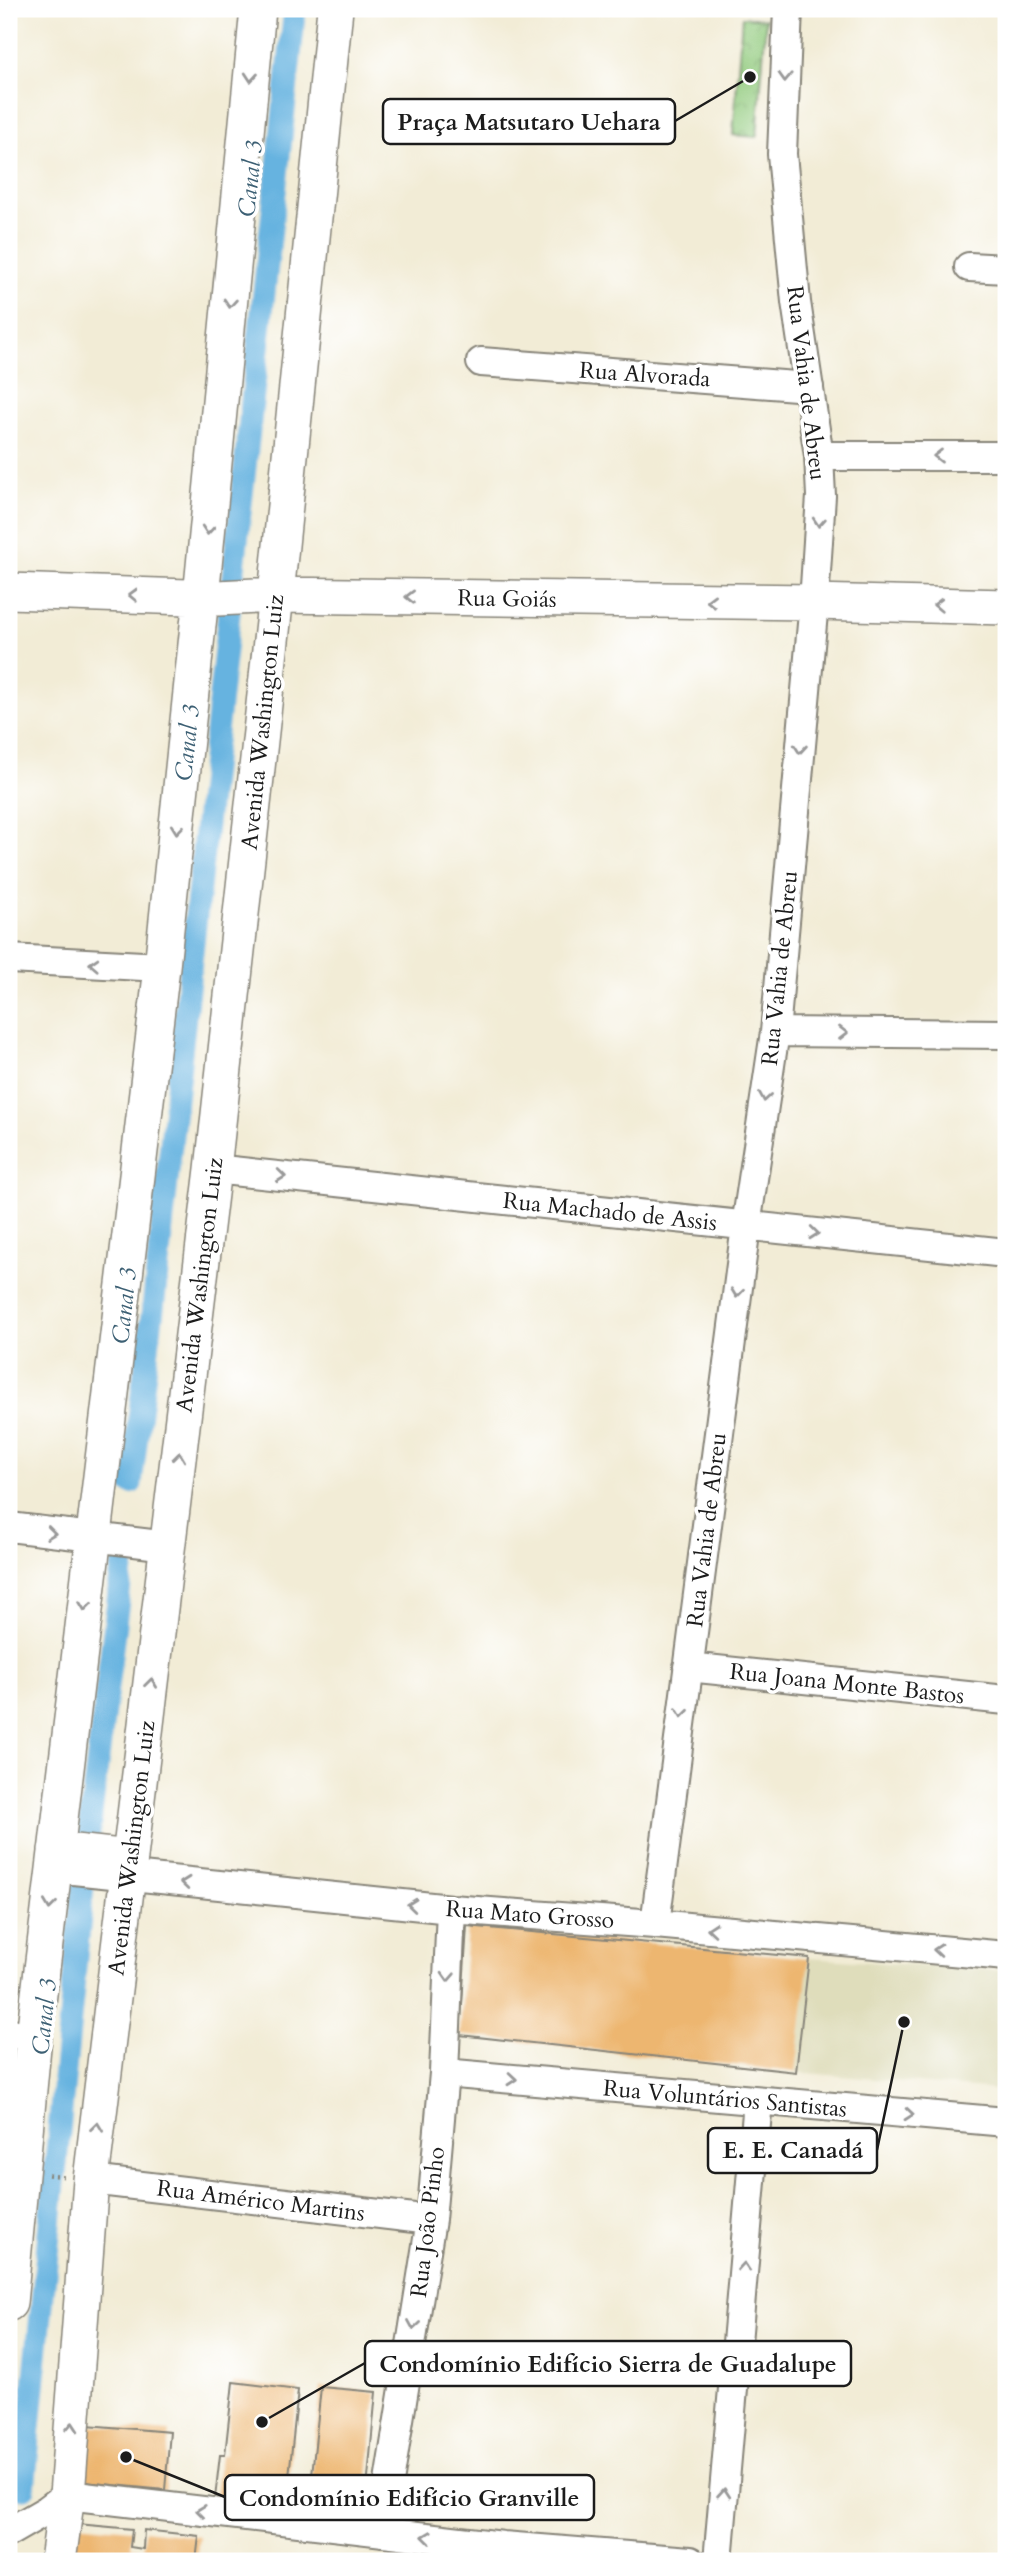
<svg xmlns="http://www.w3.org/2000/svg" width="1015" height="2570" font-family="Cardo,serif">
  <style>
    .built { fill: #dfddbb }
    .park { fill: url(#park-crowns); stroke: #56734c; stroke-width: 2 }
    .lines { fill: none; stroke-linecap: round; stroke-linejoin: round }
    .canal { stroke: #66b3e0; stroke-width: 23 }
    .building { fill: #edb66f }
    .minor-casing { stroke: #878479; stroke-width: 32 }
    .major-casing { stroke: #878479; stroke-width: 38 }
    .path { stroke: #878479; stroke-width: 3.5; stroke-dasharray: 2 5; stroke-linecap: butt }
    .minor { stroke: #fff; stroke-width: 28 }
    .major { stroke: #fff; stroke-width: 35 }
    .oneway { stroke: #999 }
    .labels { text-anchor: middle; stroke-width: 7; stroke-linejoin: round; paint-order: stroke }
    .street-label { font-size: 23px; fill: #1c1c1c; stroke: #fff }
    .water-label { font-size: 24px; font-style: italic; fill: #3d6074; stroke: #fff }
    .leader { fill: none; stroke: #1c1c1c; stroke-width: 2.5 }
    .callout-dot { fill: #1c1c1c; stroke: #fff; stroke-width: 2.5 }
    .callout { fill: #fff; stroke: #1c1c1c; stroke-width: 2.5 }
    .callout-label { font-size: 24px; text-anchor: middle; font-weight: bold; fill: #1c1c1c }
  </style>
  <defs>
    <pattern id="park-crowns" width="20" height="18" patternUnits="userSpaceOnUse" patternTransform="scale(1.75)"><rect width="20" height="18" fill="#91ca7d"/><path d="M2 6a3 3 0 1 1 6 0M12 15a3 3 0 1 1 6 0" fill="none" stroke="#7cad6b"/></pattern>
  </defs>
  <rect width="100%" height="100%" fill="#fff"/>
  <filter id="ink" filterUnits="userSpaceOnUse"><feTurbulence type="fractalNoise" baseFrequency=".0143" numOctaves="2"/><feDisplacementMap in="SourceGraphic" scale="14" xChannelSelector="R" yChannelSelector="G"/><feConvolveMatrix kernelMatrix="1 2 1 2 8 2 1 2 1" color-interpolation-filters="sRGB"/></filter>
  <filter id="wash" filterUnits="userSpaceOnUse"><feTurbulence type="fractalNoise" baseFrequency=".00686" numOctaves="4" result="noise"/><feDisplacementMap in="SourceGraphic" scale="28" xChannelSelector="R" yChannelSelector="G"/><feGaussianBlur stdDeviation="1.57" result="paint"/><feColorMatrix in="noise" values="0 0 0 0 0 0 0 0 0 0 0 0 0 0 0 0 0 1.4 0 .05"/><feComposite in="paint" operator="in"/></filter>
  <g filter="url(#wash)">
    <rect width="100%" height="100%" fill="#f2ecd6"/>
    <path class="built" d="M809 1958 1006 1971V2091L796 2072Z"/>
    <path class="park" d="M742 17 766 19 757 137 733 135Z"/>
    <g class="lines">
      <path class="canal" d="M131 1483 154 1300 295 9
        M88 1837 124 1553
        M24 2488 83 1886"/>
    </g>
    <g id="blocks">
      <path class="building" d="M467 1926 809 1958 796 2072 460 2035Z
        M233 2382 298 2390 286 2505 215 2498 220 2455H225Z
        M321 2387 376 2392 365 2510 309 2504Z
        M87 2425 170 2432 165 2490 83 2482Z
        M77 2524 132 2529 130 2547 143 2549 144 2530 199 2536 196 2561H73Z"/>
    </g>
  </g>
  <g filter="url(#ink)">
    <use href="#blocks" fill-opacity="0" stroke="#878479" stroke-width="2"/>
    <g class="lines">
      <defs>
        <path id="minor" d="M969 267 1006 269
          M481 362 809 387
          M819 456H1006
          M9 959 162 967
          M775 1032 1006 1034
          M213 1169 1006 1253
          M9 1527 168 1546
          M688 1667 1006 1700
          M54 1868 451 1909 655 1924 1006 1956
          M655 1924 746 1226 775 1032 814 602 821 496 819 456 796 302 782 154 788 9
          M9 2033 34 2036
          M444 2073 1006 2122
          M91 2180 431 2220
          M9 2532 47 2510 67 2495 503 2546 690 2561
          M381 2532 431 2220 444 2073 451 1909
          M718 2561 758 2101"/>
        <path id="major" d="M9 591 218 598 276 595 814 602 1006 607
          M56 1850 130 1858
          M9 2303 34 2036 162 967 201 597 258 9
          M58 2561 67 2495 91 2180 213 1169 276 595 335 9"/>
      </defs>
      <use href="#minor" class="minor-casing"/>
      <use href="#major" class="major-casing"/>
      <path class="path" d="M48 2175 65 2177"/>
      <use href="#minor" class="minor"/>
      <use href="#major" class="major"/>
    </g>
    <defs><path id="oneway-chevron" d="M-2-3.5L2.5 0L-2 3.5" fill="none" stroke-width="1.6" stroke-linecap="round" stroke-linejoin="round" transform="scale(1.75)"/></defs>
    <g class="oneway">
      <use href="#oneway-chevron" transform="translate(251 77) rotate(95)"/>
      <use href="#oneway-chevron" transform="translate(785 77) rotate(92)"/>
      <use href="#oneway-chevron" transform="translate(230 303) rotate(95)"/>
      <use href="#oneway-chevron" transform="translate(938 456) rotate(-180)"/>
      <use href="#oneway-chevron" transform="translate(819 522) rotate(94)"/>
      <use href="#oneway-chevron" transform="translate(208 530) rotate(95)"/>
      <use href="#oneway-chevron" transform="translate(133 595) rotate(-178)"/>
      <use href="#oneway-chevron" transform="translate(410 597) rotate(-179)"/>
      <use href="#oneway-chevron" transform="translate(711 601) rotate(-179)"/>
      <use href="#oneway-chevron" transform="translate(938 605) rotate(-178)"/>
      <use href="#oneway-chevron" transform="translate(800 749) rotate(95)"/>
      <use href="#oneway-chevron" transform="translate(177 829) rotate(96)"/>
      <use href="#oneway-chevron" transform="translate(94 964) rotate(-177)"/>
      <use href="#oneway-chevron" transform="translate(843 1033)"/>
      <use href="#oneway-chevron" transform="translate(765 1097) rotate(99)"/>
      <use href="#oneway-chevron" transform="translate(281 1176) rotate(6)"/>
      <use href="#oneway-chevron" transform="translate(814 1233) rotate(6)"/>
      <use href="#oneway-chevron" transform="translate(737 1293) rotate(97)"/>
      <use href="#oneway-chevron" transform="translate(179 1457) rotate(-83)"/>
      <use href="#oneway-chevron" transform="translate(51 1533) rotate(7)"/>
      <use href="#oneway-chevron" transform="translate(85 1606) rotate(97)"/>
      <use href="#oneway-chevron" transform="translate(151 1683) rotate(-83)"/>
      <use href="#oneway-chevron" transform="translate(682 1713) rotate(97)"/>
      <use href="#oneway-chevron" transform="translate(185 1883) rotate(-174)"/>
      <use href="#oneway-chevron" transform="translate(50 1905) rotate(97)"/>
      <use href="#oneway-chevron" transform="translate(412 1905) rotate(-174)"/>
      <use href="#oneway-chevron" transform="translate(712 1929) rotate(-175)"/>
      <use href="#oneway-chevron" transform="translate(938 1950) rotate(-175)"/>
      <use href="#oneway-chevron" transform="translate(448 1977) rotate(93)"/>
      <use href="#oneway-chevron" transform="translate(512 2079) rotate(5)"/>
      <use href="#oneway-chevron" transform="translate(909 2114) rotate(5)"/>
      <use href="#oneway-chevron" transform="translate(97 2127) rotate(-83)"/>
      <use href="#oneway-chevron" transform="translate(744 2267) rotate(-85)"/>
      <use href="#oneway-chevron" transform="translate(414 2325) rotate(99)"/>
      <use href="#oneway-chevron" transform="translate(72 2427) rotate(-86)"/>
      <use href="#oneway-chevron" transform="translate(724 2493) rotate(-85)"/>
      <use href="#oneway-chevron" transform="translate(201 2511) rotate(-173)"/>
      <use href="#oneway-chevron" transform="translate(427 2537) rotate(-173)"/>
    </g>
  </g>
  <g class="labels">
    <g class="street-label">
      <text transform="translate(645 374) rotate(4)" y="8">Rua Alvorada</text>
      <text transform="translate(807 383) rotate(83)" y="8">Rua Vahia de Abreu</text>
      <text transform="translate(507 598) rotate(1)" y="8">Rua Goiás</text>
      <text transform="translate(262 722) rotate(-84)" y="8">Avenida Washington Luiz</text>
      <text transform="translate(779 968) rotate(-84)" y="8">Rua Vahia de Abreu</text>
      <text transform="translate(610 1211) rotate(6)" y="8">Rua Machado de Assis</text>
      <text transform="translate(199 1285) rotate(-83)" y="8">Avenida Washington Luiz</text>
      <text transform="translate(706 1530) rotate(-83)" y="8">Rua Vahia de Abreu</text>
      <text transform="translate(847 1683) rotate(6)" y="8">Rua Joana Monte Bastos</text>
      <text transform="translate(131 1848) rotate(-83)" y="8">Avenida Washington Luiz</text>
      <text transform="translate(530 1914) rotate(4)" y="8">Rua Mato Grosso</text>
      <text transform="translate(725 2098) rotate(5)" y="8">Rua Voluntários Santistas</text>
      <text transform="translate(261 2200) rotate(7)" y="8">Rua Américo Martins</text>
      <text transform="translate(427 2222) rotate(-83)" y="8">Rua João Pinho</text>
    </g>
    <g class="water-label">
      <text transform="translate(250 179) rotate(-84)" y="8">Canal 3</text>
      <text transform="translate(187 743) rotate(-84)" y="8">Canal 3</text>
      <text transform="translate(124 1306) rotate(-84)" y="8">Canal 3</text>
      <text transform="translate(44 2017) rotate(-84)" y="8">Canal 3</text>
    </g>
  </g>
  <path class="leader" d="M750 77L675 121M904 2022L877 2150M262 2422L365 2363M126 2457L225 2497"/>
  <g class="callout-dot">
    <circle cx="750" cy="77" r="7"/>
    <circle cx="904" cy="2022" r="7"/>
    <circle cx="262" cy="2422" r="7"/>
    <circle cx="126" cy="2457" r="7"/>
  </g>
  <g class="callout">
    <rect x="383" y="99" width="292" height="45" rx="7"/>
    <rect x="708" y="2128" width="169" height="45" rx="7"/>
    <rect x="365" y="2341" width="486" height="45" rx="7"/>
    <rect x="225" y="2475" width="369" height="45" rx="7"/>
  </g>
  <g class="callout-label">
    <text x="529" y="130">Praça Matsutaro Uehara</text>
    <text x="793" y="2158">E. E. Canadá</text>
    <text x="608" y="2372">Condomínio Edifício Sierra de Guadalupe</text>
    <text x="409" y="2506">Condomínio Edifício Granville</text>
  </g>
  <rect width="1015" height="2570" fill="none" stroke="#fff" stroke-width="35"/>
</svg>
